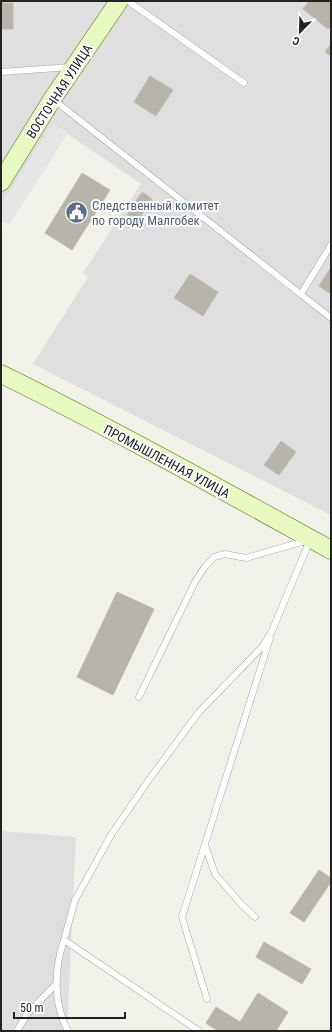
<svg xmlns="http://www.w3.org/2000/svg" width="332" height="1032" font-family="'Roboto Condensed',sans-serif">
  <style>
    .residential { fill: #e0dfdf }
    .parking { fill: #e6e6e6 }
    .building { fill: #b7b4ab; stroke: #c3bcac }
    .lines { fill: none; stroke-linecap: round; stroke-linejoin: round }
    .lane-casing { stroke: #a6a6a6; stroke-width: 7 }
    .secondary-casing { stroke: #4f7909; stroke-width: 19 }
    .lane { stroke: #fff; stroke-width: 6 }
    .secondary { stroke: #e7f8c1; stroke-width: 18 }
    .labels { text-anchor: middle; stroke-width: 4; stroke-linejoin: round; paint-order: stroke }
    .street-label { font-size: 13px; fill: #222; stroke: #fff }
    .service-label { font-size: 13px; fill: #4e5e75; stroke: #fff; text-anchor: start }
  </style>
  <rect width="100%" height="100%" fill="#f2f1e9"/>
  <path class="residential" d="M1 1H331V515L33 364 88 277 83 273 141 184 53 124 1 205Z
    M1 831 76 837 67 1031H1Z"/>
  <path class="parking" d="M53 124 68 133 9 225 1 220V205Z"/>
  <path class="building" d="M309 1H331V26L328 29 303 9Z
    M1 3H13V29H1Z
    M331 44V56L325 52Z
    M150 76 173 90 156 116 134 102Z
    M82 173 110 190 72 250 45 233Z
    M142 192 152 199 137 222 127 215Z
    M331 267V294L319 286Z
    M190 274 218 292 203 316 174 298Z
    M281 441 296 452 279 475 264 465Z
    M117 592 154 609 113 695 77 677Z
    M319 870 331 878V882L304 922 290 913Z
    M264 942 311 969 302 984 256 957Z
    M258 993 288 1012 276 1031H218L206 1023 216 1007 240 1022Z"/>
  <g class="lines">
    <defs>
      <path id="lane" d="M128 1 244 83
        M1 72 71 67
        M54 100 331 318
        M301 294 331 245
        M139 697 195 582 204 568 214 557 225 554 246 558 305 541
        M205 845 215 874 242 905 255 917
        M64 940C54 969 53 1003 68 1031
        M207 999 182 917 270 638
        M17 1031 27 1014 57 983
        M199 1031 64 940 75 900 111 835 148 781 199 712 262 647 272 631 310 540"/>
      <path id="secondary" d="M1 182 53 98 119 1
        M1 374C113 429 222 490 331 550"/>
    </defs>
    <use href="#lane" class="lane-casing"/>
    <use href="#secondary" class="secondary-casing"/>
    <use href="#lane" class="lane"/>
    <use href="#secondary" class="secondary"/>
  </g>
  <defs>
    <symbol id="civic-disc" viewBox="-11 -11 22 22"><circle r="9.5" fill="#5c6f8a" stroke="#fff"/><path d="M-.6-6.5H3V-4.5H.6V-3L4-1V1h2V6H-6V1h2V-1L-.6-3ZM-1.2 2.5V6h2.4V2.5Z" fill="#fff"/></symbol>
  </defs>
  <g fill-rule="evenodd">
    <use href="#civic-disc" x="64" y="200" width="25" height="25"/>
  </g>
  <g class="labels">
    <g class="street-label">
      <text transform="translate(59 91) rotate(-57)" y="5">ВОСТОЧНАЯ УЛИЦА</text>
      <text transform="translate(167 461) rotate(28)" y="5">ПРОМЫШЛЕННАЯ УЛИЦА</text>
    </g>
    <g class="service-label">
      <text x="92" y="210">Следственный комитет<tspan x="92" dy="15">по городу Малгобек</tspan></text>
    </g>
  </g>
  <rect width="332" height="1032" fill="none" stroke="#222222" stroke-width="4"/>
  <g transform="translate(300 32) rotate(203)" stroke="#ffffff" stroke-width="3" paint-order="stroke">
  <path d="M0-3L7 15L0 10L-7 15Z" fill="#222222"/>
  <text y="-6" font-size="11" font-weight="bold" text-anchor="middle" fill="#222222">С</text>
  </g>
  <path d="M14 1012v6h111v-6" fill="none" stroke="#222222" stroke-width="2"/>
  <text x="20" y="1012" font-size="12" fill="#222222" stroke="#ffffff" stroke-width="3" paint-order="stroke">50 m</text>
</svg>
